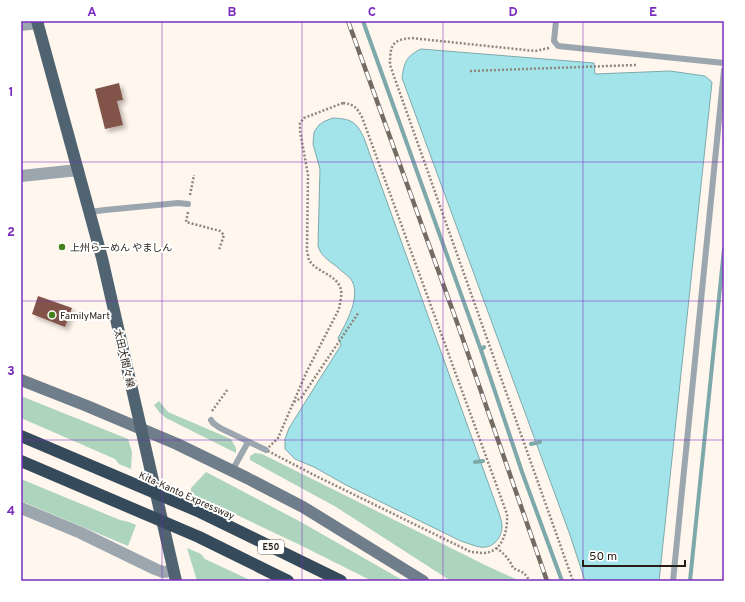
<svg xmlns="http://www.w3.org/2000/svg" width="745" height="602" font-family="Overpass,'Noto Sans JP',sans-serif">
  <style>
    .green { fill: #add5bd }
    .water { fill: #a3e4eb; stroke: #7ea9ab }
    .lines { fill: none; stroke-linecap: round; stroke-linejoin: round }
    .stream { stroke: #7ea9ab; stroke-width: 4 }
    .building { fill: #825348; filter: url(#shadow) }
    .path { stroke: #8f867e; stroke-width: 2.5; stroke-dasharray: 2 2; stroke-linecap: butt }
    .lane { stroke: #9ba6ae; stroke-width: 6 }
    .street { stroke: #9ba6ae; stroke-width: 12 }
    .secondary { stroke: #6f7e8a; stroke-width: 12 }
    .primary { stroke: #506371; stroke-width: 12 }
    .highway { stroke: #354b5b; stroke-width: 12 }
    .rail-casing { stroke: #746b63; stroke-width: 4.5 }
    .rail { stroke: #fff; stroke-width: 3; stroke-dasharray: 9; stroke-linecap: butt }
    .grid { fill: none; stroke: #7b2cbf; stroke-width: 1; stroke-opacity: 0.55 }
    .poi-dot { fill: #45811d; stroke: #fff; stroke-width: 1.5 }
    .labels { text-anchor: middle; stroke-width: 4; stroke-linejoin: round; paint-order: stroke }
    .shield { fill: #fff; stroke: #68625d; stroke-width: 1 }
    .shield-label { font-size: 9px; font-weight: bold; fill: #271f17 }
    .poi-label { font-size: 10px; fill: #271f17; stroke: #fff; text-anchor: start }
    .street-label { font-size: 10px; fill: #271f17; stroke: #fff }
    .neatline { fill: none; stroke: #7b2cbf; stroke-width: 1.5 }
    .grid-label { font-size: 13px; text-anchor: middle; font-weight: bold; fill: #7b2cbf }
  </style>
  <defs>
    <filter id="shadow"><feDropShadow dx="3.5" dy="3.5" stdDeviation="2" flood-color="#0004"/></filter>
  </defs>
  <rect width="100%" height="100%" fill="#fff6ed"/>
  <path class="green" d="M21 396 128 439 132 452 131 469 119 464 115 459 21 418Z
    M159 401 168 412 231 439 236 448V453L166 418 160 413 154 405Z
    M255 453 262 454 485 565 520 581H451L336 507 250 460V456Z
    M206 472 301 522 404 581H372L298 544 203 499 197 498 191 496V488Z
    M21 479 120 520 129 522 136 525 128 546 21 501Z
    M187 548 201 554 205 559 252 581H197Z"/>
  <path class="water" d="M421 49 594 63 595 74 670 71 705 76 712 82 659 581H585L570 535 402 78C404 63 406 56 421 49Z
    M333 118C351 119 356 121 364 138L499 513C500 517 502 521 502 526 502 538 493 549 480 547 474 546 467 543 461 541L346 485 314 467 295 459 285 449V439L289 428 341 345 338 338C346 323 363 294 350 278 346 274 340 270 336 266 328 260 321 256 318 246L320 169 313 144 314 132 319 125 325 121Z"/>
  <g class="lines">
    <path class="stream" d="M363 21 481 350 484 347
      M481 350 522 472 562 581
      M531 444 540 442
      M475 462 483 461
      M690 581 724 249"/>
  </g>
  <path class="building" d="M119 83 123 100 117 101 123 125 105 129 95 89Z
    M38 296 72 308 65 327 32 314Z"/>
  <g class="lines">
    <path class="path" d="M549 48 535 51 411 38C392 40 390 45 390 65L573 581
      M470 71 636 65
      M343 103C354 104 357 108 362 117L507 514C508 530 503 552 484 553 479 553 475 552 471 552L316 476 266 450 278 438 307 371 339 309C340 302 343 293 340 287 335 274 316 272 309 260 308 257 308 253 307 251L308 175 300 131V123L304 118Z
      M190 195 194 175
      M188 212 186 222 220 231 224 235 219 250
      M294 402 301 398 359 312
      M212 411 228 389
      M496 548C504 553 510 560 513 568L524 573 530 581"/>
    <path class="lane" d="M556 21 554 41 558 46 724 63
      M90 212 105 210 178 203 188 204
      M211 420 213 423 220 428 266 450
      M232 471 248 442
      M673 581 724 70"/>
    <path class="street" d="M21 25 38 23
      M21 176 78 170
      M21 508 81 533 155 569 163 572 173 571"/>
    <path class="secondary" d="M21 380 87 406 177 444 247 478 303 507 423 581"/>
    <path class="primary" d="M37 21 102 258 176 581"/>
    <path class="highway" d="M21 436 200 512 341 581
      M21 461 199 537 288 581"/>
    <defs>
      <path id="rail" d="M348 21 459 328 547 581"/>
    </defs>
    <use href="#rail" class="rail-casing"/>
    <use href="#rail" class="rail"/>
  </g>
  <path class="grid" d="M162 21V581M302 21V581M443 21V581M583 21V581M21 162H724M21 301H724M21 440H724"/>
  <g class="poi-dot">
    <circle cx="62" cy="247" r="4"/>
    <circle cx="52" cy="315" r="4"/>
  </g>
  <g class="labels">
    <rect class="shield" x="258" y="540" width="26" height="14" rx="3"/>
    <g class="shield-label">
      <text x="271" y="550">E50</text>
    </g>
    <g class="poi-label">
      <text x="70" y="251">上州らーめん やましん</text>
      <text x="60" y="319">FamilyMart</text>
    </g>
    <g class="street-label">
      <text transform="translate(125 358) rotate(77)" y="4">太田大間々線</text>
      <text transform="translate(187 495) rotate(24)" y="4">Kita-Kanto Expressway</text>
    </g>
  </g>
  <rect width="745" height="602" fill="none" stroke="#ffffff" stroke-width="44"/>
  <path d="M583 560v6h102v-6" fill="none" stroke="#271f17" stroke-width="2"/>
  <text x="589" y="560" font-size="12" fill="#271f17" stroke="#ffffff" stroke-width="3" paint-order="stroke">50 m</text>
  <rect x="22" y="22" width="701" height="558" class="neatline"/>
  <g class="grid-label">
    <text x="92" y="16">A</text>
    <text x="232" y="16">B</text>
    <text x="372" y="16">C</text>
    <text x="513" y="16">D</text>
    <text x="653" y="16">E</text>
    <text x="11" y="96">1</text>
    <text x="11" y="236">2</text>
    <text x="11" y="375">3</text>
    <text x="11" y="515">4</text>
  </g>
</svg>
